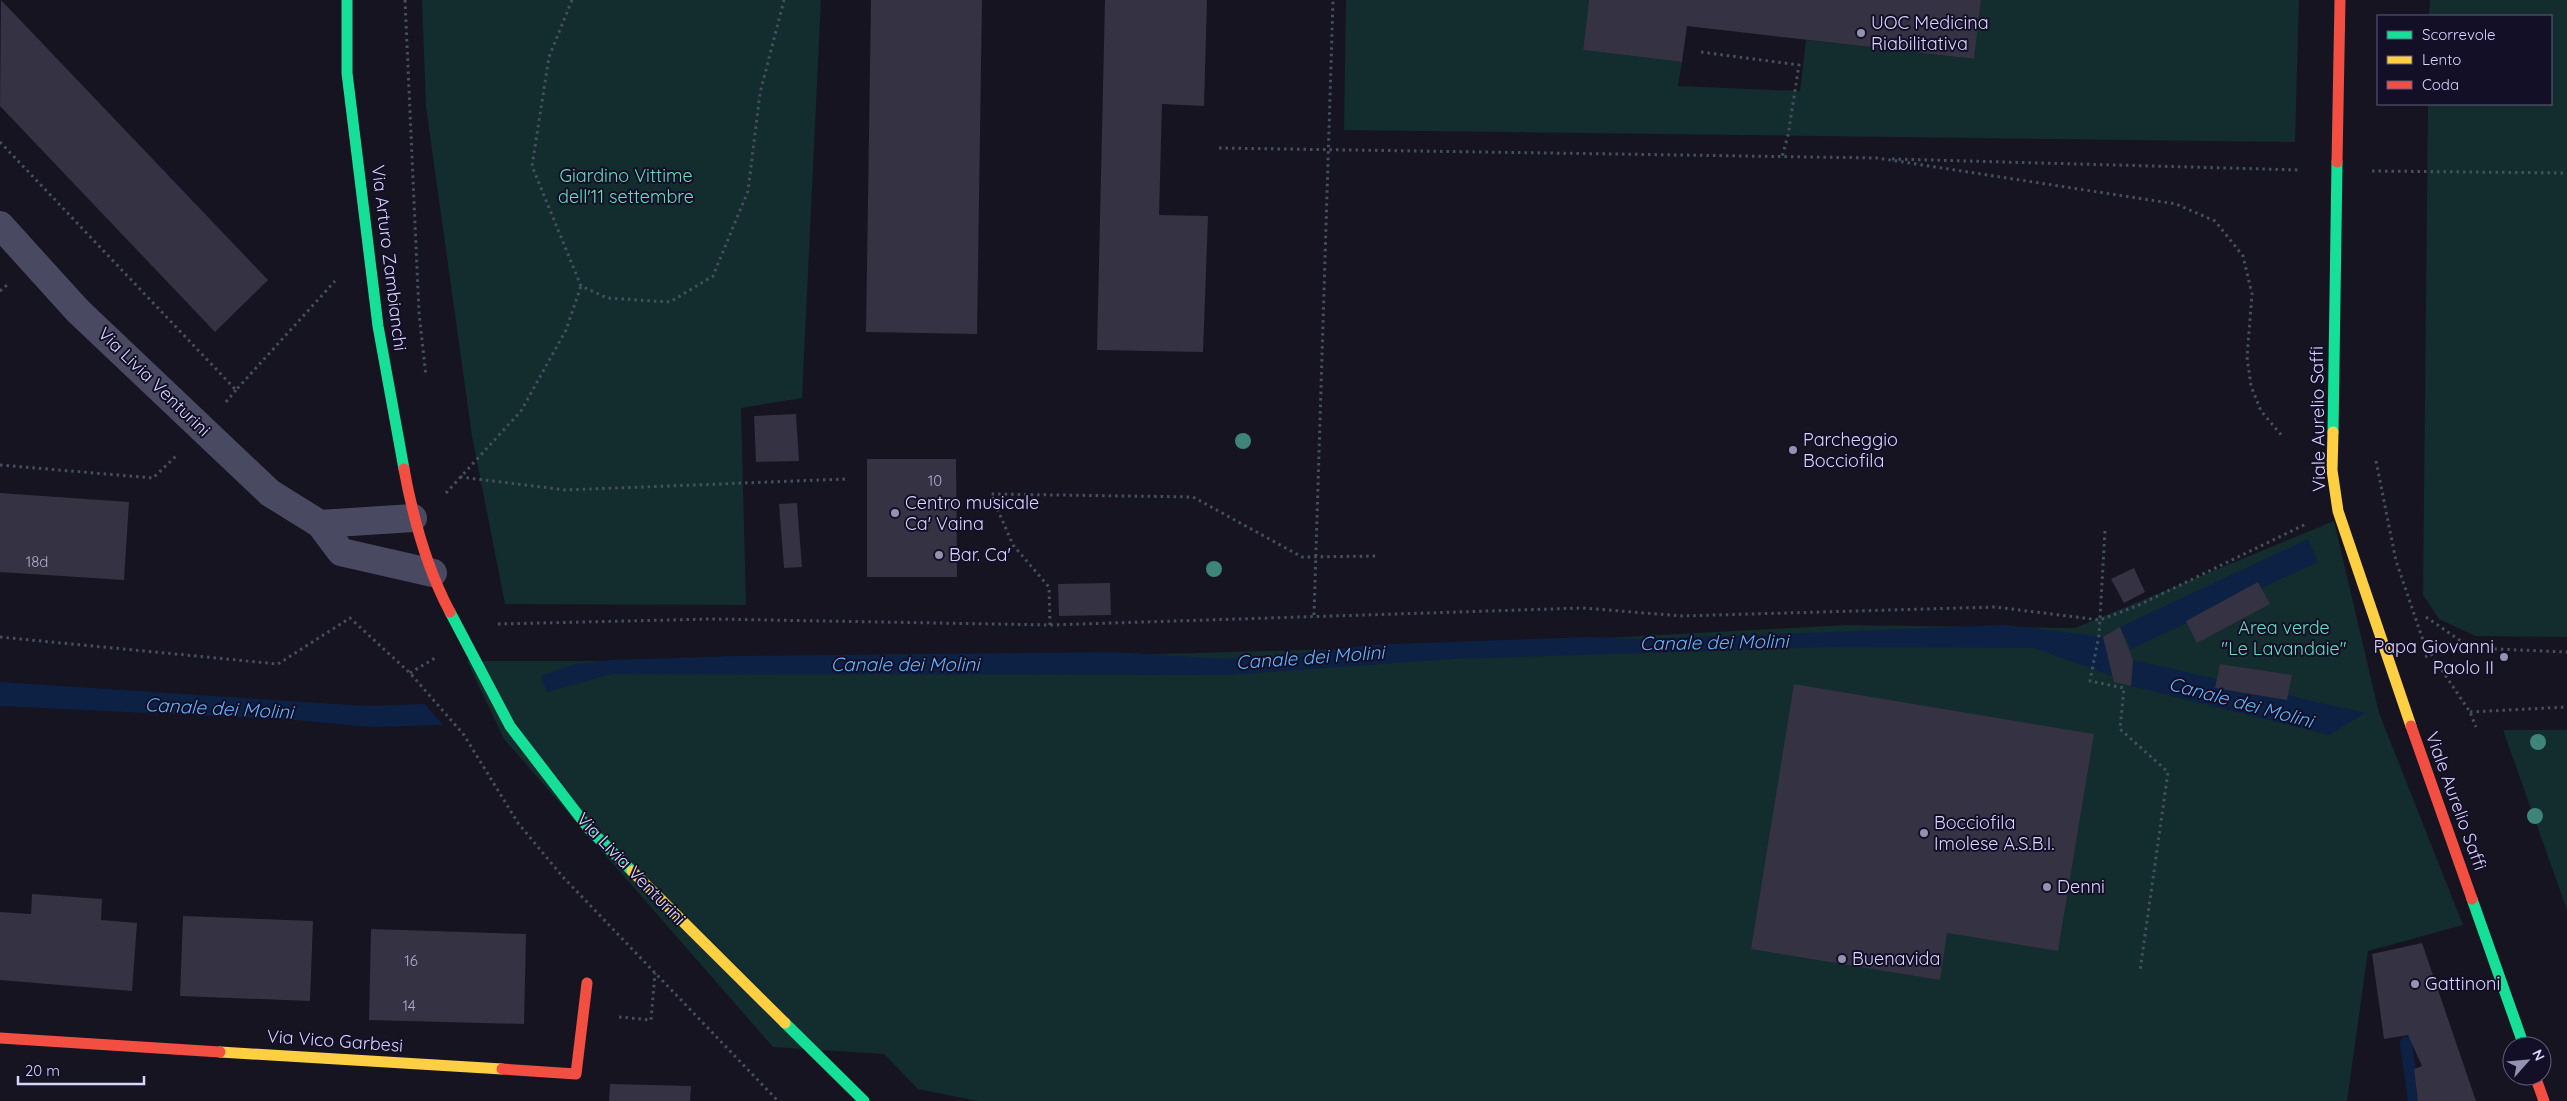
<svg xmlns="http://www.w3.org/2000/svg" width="2567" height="1101" font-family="Quicksand,sans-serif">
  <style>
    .green { fill: #132c2d }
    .water { fill: #0d2144 }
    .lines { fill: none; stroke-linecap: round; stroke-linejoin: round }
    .stream { stroke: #0d2144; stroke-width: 12 }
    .building { fill: #343243 }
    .path { stroke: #44505f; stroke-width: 3; stroke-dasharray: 2.5 4; stroke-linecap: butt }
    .street { stroke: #4a4962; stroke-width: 28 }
    .fast { stroke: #16e098; stroke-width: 11 }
    .slow { stroke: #ffcf43; stroke-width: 11 }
    .jam { stroke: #f24e42; stroke-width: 11 }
    .tree { fill: #3e8478 }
    .poi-dot { fill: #9591b1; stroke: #130f26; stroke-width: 2 }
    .labels { text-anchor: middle; stroke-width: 4; stroke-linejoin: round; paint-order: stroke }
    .number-label { font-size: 15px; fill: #b0acd0 }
    .poi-label { font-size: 18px; fill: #d9d4ff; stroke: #130f26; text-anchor: start }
    .park-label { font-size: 18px; fill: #5fe0c0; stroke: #130f26 }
    .street-label { font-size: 18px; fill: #d9d4ff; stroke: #130f26 }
    .water-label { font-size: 19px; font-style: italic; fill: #62b6ff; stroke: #130f26 }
  </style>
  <rect width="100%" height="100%" fill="#161421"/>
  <path class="green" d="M422 0H821L802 398 741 408 746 605 505 604 472 436 426 107Z
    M1346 0H1589L1583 50 1682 62 1678 86 1800 91 1806 40 1973 59 1981 0H2299L2295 142 1344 130Z
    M2430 0H2567V637L2475 636 2439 619 2423 595 2428 104H2551V16H2429Z
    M2334 521 2379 713 2463 925 2368 951 2347 1101H978L918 1089 884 1054 773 1047 504 739 467 661H923L1474 645 1846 625 2075 628Z
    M2503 730H2567V910Z"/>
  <path class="water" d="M2308 539 2318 562 2131 649 2120 627Z
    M2006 625 2103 637 2112 676 2034 648 1832 647 1452 659 1228 675 611 674 547 692 541 676 576 664 612 660 738 656 1116 652 1222 659 1280 656 1368 645 1589 637 1638 639 1726 636Z
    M2133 660 2365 713 2329 735 2131 686Z
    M0 682 366 706 425 704 443 725 370 727 294 720 0 706Z"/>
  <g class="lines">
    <path class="stream" d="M2406 1043 2414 1101"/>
  </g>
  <path class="building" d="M1 0 268 280 215 332 0 106Z
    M871 0H982L977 334 866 332Z
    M1105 0H1207L1204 106 1162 104 1159 215 1208 216 1203 352 1097 350Z
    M1589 0H1981L1974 59 1687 26 1682 62 1583 50Z
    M796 414 799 461 756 462 754 416Z
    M867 459H956L957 577H867Z
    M0 493 129 502 124 580 0 572Z
    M797 503 802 567 784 568 779 504Z
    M2134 568 2145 592 2124 603 2111 579Z
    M2258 582 2270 604 2197 643 2186 621Z
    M1110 583 1111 615 1059 616 1058 584Z
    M2120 627 2133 660 2131 686 2114 682 2103 637Z
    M2220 664 2292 675 2287 700 2215 688Z
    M1794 684 2094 734 2058 951 1947 933 1940 980 1751 949Z
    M32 894 102 899 101 920 137 923 132 991 0 980V912L31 914Z
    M183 916 313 921 310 1001 180 996Z
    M371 929 526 934 524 1024 369 1020Z
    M2422 943 2476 1101H2418L2414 1069 2422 1066 2408 1035 2384 1039 2372 954Z
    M610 1084 691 1086 690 1101H609Z"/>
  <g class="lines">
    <path class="path" d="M405 0 419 313 426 376
      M572 0 549 57 532 166 581 286 607 298 670 302 713 276 748 191 760 93 784 0
      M1701 52 1799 65 1788 135 1782 157
      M0 142 236 390 335 281
      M1219 148 1877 158 2176 204 2215 221 2243 256 2252 294 2247 357 2251 386 2261 411 2283 437
      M1892 159 2301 170
      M2372 171 2567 173
      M0 291 7 285
      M226 402 236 390
      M2376 461 2396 561 2425 646 2431 654
      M0 465 153 478 177 455
      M460 477 566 490 846 479
      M446 493 521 411 566 330 581 286
      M2105 531 2099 635 2090 681 2124 688 2120 729 2168 772 2140 971
      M1314 615 1333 0
      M2426 617 2471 648 2567 652
      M498 624 711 619 1050 625 1583 608 1682 616 1995 607 2100 620 2139 605 2306 524
      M1050 625 1049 587 1013 545 991 494 1193 497 1302 557 1377 556
      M0 637 278 664 350 618 410 673 464 735 518 823 562 876 778 1101
      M2425 657 2431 654 2470 712 2476 727
      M410 673 435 658
      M2470 712 2567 707
      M619 1017 651 1020 655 973"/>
    <path class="street" d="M0 225 78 311 270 493 320 524 341 552 433 573
      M320 524 413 518"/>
    <path class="fast" d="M347 0V73L378 326 404 469
      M2333 432 2337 162
      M450 612 510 726 589 829 632 871
      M2472 899 2524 1046
      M785 1023 864 1101"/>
    <path class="slow" d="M2333 432 2332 470 2338 511 2411 726
      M632 871 785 1023
      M220 1052 502 1069"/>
    <path class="jam" d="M2337 162 2340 0
      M404 469C413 518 426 567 450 612
      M2411 726 2472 899
      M0 1038 220 1052
      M502 1069 576 1074 587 983
      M2535 1076 2544 1101"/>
  </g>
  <g class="tree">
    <circle cx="1243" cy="441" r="8"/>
    <circle cx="1214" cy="569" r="8"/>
    <circle cx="2538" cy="742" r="8"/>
    <circle cx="2535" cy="816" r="8"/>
  </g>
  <g class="poi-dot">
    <circle cx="1861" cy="33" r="5"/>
    <circle cx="1793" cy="450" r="5"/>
    <circle cx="895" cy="513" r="5"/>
    <circle cx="939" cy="555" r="5"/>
    <circle cx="2504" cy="657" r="5"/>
    <circle cx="1924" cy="833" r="5"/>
    <circle cx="2047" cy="887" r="5"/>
    <circle cx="1842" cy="959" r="5"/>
    <circle cx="2415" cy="984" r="5"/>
  </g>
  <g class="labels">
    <g class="number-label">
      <text x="935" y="486">10</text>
      <text x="37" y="567">18d</text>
      <text x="411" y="966">16</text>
      <text x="409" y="1011">14</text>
    </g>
    <g class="poi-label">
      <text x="1871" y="29">UOC Medicina<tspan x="1871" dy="21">Riabilitativa</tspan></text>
      <text x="1803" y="446">Parcheggio<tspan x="1803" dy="21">Bocciofila</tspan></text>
      <text x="905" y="509">Centro musicale<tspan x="905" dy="21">Ca' Vaina</tspan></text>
      <text x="949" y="561">Bar. Ca'</text>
      <text x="2494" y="653" text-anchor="end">Papa Giovanni<tspan x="2494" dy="21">Paolo II</tspan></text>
      <text x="1934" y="829">Bocciofila<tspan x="1934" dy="21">Imolese A.S.B.I.</tspan></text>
      <text x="2057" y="893">Denni</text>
      <text x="1852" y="965">Buenavida</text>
      <text x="2425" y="990">Gattinoni</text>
    </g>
    <g class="park-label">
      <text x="626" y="182">Giardino Vittime<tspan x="626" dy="21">dell'11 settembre</tspan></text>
      <text x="2284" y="634">Area verde<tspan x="2284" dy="21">"Le Lavandaie"</tspan></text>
    </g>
    <g class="street-label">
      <text transform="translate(389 258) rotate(83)" y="6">Via Arturo Zambianchi</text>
      <text transform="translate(154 382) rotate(44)" y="6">Via Livia Venturini</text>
      <text transform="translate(2318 419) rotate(-91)" y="6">Viale Aurelio Saffi</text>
      <text transform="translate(2456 801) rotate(70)" y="6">Viale Aurelio Saffi</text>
      <text transform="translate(631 869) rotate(46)" y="6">Via Livia Venturini</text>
      <text transform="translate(335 1041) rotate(4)" y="6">Via Vico Garbesi</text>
    </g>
    <g class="water-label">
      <text transform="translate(1714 642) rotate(-1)" y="7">Canale dei Molini</text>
      <text transform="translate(1310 657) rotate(-4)" y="7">Canale dei Molini</text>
      <text x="905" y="671">Canale dei Molini</text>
      <text transform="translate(2241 702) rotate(15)" y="7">Canale dei Molini</text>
      <text transform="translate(219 708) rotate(3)" y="7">Canale dei Molini</text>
    </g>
  </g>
  <rect x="2377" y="15" width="175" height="90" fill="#130f26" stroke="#625e7d"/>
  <rect x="2387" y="31" width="25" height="8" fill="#16e098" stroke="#625e7d"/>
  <text x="2422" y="40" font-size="15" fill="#d9d4ff">Scorrevole</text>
  <rect x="2387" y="56" width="25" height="8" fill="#ffcf43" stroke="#625e7d"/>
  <text x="2422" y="65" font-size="15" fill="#d9d4ff">Lento</text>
  <rect x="2387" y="81" width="25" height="8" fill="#f24e42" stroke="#625e7d"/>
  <text x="2422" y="90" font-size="15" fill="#d9d4ff">Coda</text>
  <g transform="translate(2527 1061) rotate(63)"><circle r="24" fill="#130f26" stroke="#625e7d"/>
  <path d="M0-4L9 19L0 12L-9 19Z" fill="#9591b1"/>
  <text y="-8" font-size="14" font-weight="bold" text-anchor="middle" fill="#d9d4ff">N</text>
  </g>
  <path d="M18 1076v8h126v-8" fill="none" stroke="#d9d4ff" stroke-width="2.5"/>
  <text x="25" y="1076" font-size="15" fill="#d9d4ff" stroke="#130f26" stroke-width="4" paint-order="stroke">20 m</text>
</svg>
